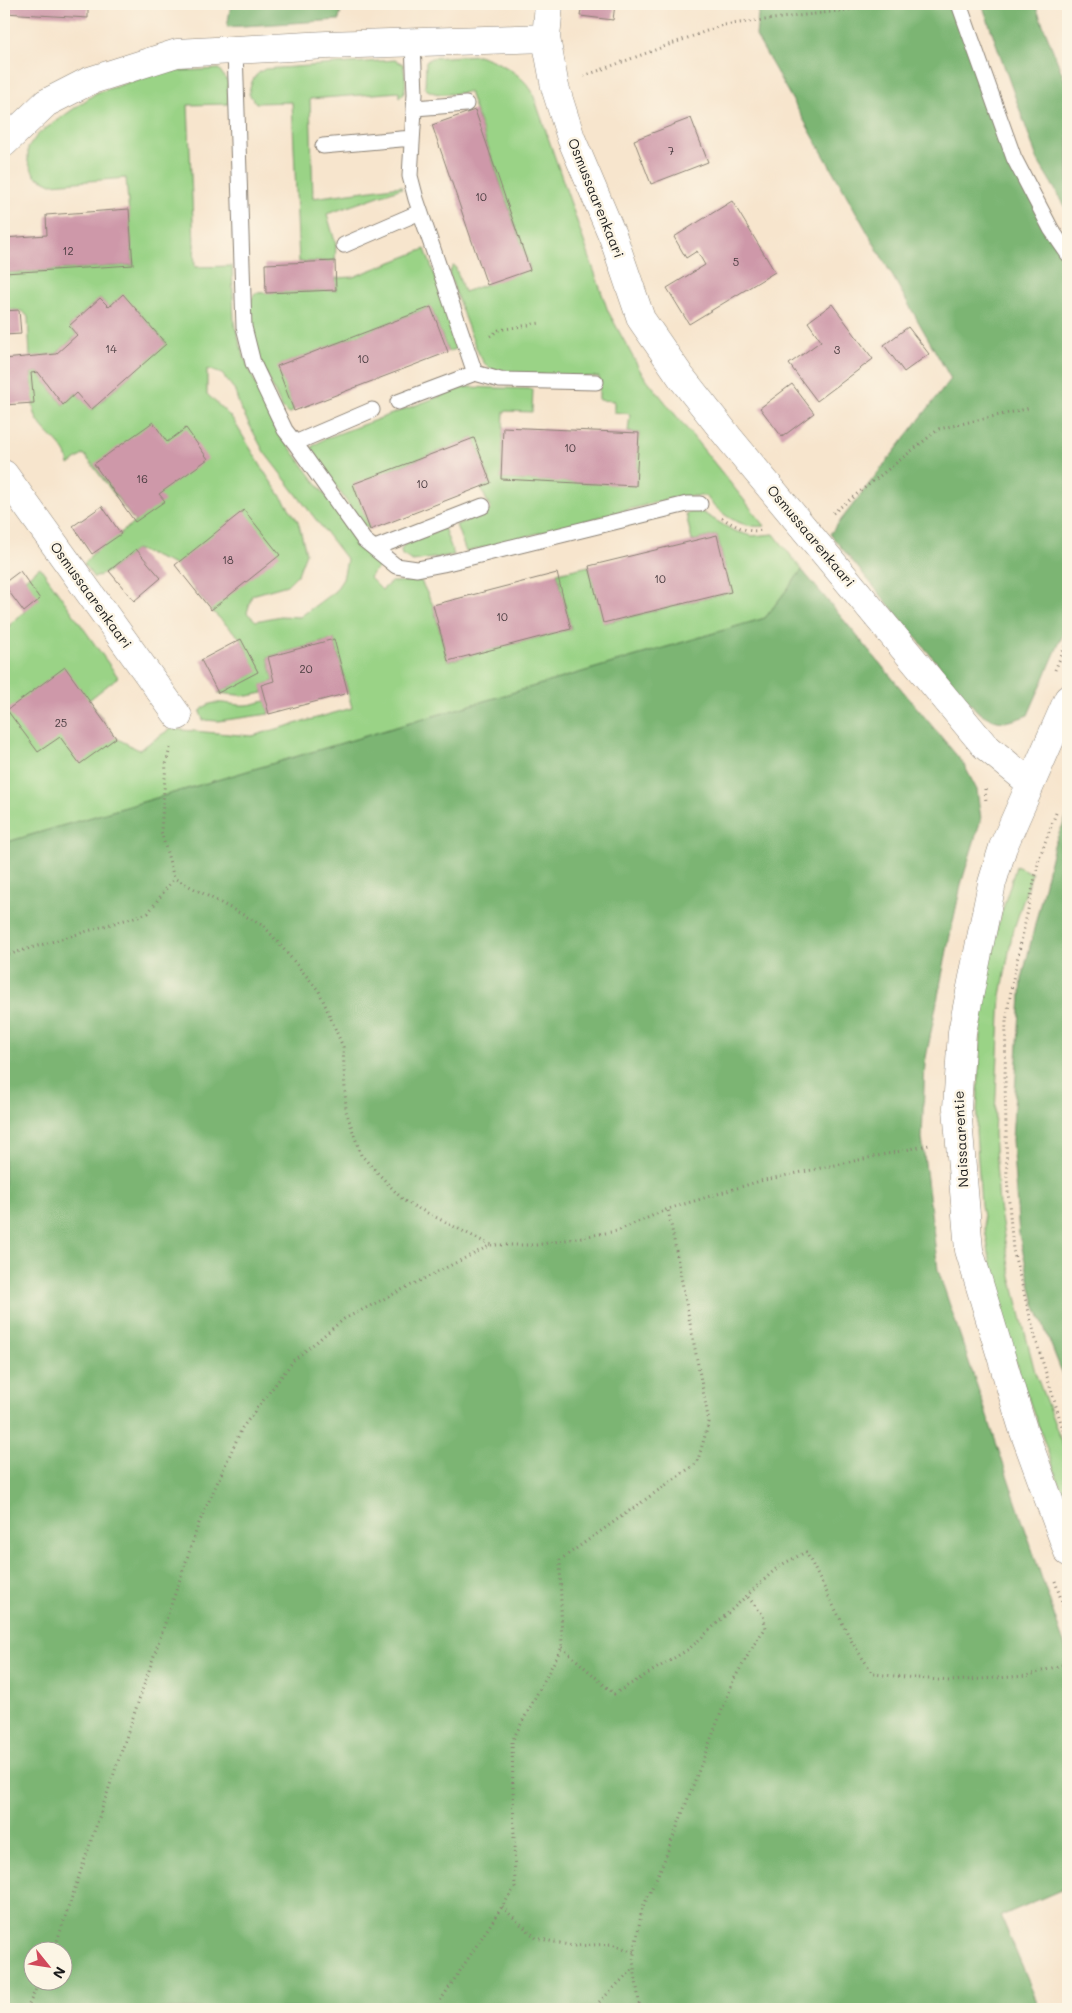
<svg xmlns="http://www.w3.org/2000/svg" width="1072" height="2013" font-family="Mali,sans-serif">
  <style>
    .green { fill: #9ad386; stroke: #5b7851; fill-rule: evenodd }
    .forest { fill: #7bb573; stroke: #4c6848; fill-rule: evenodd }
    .building { fill: #ce98a9 }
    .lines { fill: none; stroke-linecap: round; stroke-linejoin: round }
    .service-casing { stroke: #8a8074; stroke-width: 17 }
    .minor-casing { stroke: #8a8074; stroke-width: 29 }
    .path { stroke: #8a8074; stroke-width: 3; stroke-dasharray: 1 4; stroke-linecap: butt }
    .service { stroke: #fff; stroke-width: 15 }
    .minor { stroke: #fff; stroke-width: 28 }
    .labels { text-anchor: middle; stroke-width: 5; stroke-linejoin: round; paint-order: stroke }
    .number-label { font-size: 11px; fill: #483b3f }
    .street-label { font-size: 14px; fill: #1c1c1c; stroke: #fcf5e5 }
  </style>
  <rect width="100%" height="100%" fill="#fcf5e5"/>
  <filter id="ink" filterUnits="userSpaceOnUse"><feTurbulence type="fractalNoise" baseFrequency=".02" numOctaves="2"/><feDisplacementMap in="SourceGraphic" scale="10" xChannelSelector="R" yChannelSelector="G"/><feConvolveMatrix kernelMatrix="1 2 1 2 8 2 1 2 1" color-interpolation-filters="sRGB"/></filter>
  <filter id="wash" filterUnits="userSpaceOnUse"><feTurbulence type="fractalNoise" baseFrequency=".0096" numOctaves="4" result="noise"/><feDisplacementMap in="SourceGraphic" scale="20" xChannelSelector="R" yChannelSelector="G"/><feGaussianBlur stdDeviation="1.12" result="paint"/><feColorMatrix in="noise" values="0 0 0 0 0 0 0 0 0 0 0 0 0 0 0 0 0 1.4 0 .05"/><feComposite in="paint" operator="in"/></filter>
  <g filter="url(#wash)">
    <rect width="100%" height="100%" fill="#f7e5cd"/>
    <path class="green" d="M478 55C498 61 521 73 532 91L608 311 641 372 765 526C741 529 719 514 706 496H680L466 552 456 525 491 510 481 488 491 483 474 438 387 471 370 529 364 526 311 451 313 446 324 439 465 387 533 389 532 412 504 411 501 479 636 485 639 433 628 432 630 414 614 412V401L599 400V377L511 374C502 372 493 371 486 365 476 356 455 290 449 273L453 266H455L464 292 530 269 469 92C455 93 436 98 425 88L426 62 431 58Z
      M395 60 403 64C405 75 409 91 399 98V92L310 99 313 198 401 186 402 188 327 214 336 245 335 261 299 262 292 102 256 103 249 94C251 82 253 75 265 69Z
      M219 69 228 82V104L188 105 195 267 232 266 234 322 243 354 273 425 379 567 369 577 382 590 391 582 421 581 433 605 448 661 571 629 557 573 589 566 604 623 731 592 717 535 692 541 686 514 692 510H698L734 531 752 536 774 534 802 570 765 618 4 843V630L24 612 25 579 40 567 118 677 89 700 116 738 139 750 170 729 252 736 352 708 334 639 268 657 274 681 262 685 263 693 248 696 218 693 257 672 241 639 211 610 175 565 136 549 109 571 94 578 84 564 92 554 135 522 84 454 69 465C68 445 44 435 36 417 31 404 33 386 31 373L38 372 63 405 76 393 92 410 166 343 123 295 109 307 100 298 69 326 77 335 56 354 30 357 28 317C22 308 14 310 4 311V273L133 265 126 178 51 184 35 176 28 162V148L38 134 96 93 161 72ZM207 369 222 374 234 389 240 407 264 452 347 560 343 579 335 591 300 617 280 616 256 621 247 613 252 595 287 585 298 574 306 553 298 521 267 476 232 418 207 394Z
      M425 249 461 347 448 352 431 307 278 366 294 411 288 414 282 408 257 353 249 303 255 293 336 290V278L353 277Z
      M444 528 454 555 413 561 402 555 401 550 404 545Z
      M266 701 269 714 218 721 203 720 200 712C211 696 229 706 246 705 252 705 259 702 266 701Z
      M1016 866 1032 873 1012 935 1001 996 994 1134 999 1206 1011 1277 1035 1372 1068 1459V1507L1019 1373 993 1277 981 1205 976 1131 983 992 997 928Z"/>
    <path class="forest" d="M231 4H342L339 20 227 27Z
      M759 4H952L1044 228 1068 263V623L1028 715C1004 724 999 725 977 711L830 534 951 379 756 36Z
      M982 4H1035L1068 89V211L1038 161Z
      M802 570 963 763 977 790 981 819 962 881 949 940 925 1063 922 1138 938 1270 1068 1656V1887L1001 1916 1040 2009H4V843L765 618ZM62 1950V1980H32V1950Z
      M1068 813V1388L1035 1304 1019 1235 1012 1140 1022 979 1054 845Z"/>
    <g id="blocks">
      <path class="building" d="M4 4H88V18L4 13Z
        M582 4H615L613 20 580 16Z
        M475 110 530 270 487 285 432 125Z
        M691 118 708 162 651 184 634 140Z
        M732 201 775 272 689 324 667 288 705 265 697 251 686 258 674 237Z
        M129 209 133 265 4 273V238L47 235 46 215Z
        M335 261 336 290 266 293 265 264Z
        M123 294 166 344 91 410 76 393 63 405 38 372 31 373 34 403 4 405V359L56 354 77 335 69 326 100 298 109 307Z
        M832 304 873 359 817 401 789 364 821 341 808 322Z
        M431 307 448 352 294 411 277 366Z
        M19 310 21 334 4 335V311Z
        M908 327 929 354 904 372 884 345Z
        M792 384 814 413 782 437 760 408Z
        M153 422 167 442 186 428 208 459 159 494 165 501 135 522 94 464Z
        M503 427 639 433 636 486 501 479Z
        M474 438 491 483 370 530 353 484Z
        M102 506 121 534 92 554 73 526Z
        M244 510 280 555 211 610 175 565Z
        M717 535 731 592 603 623 589 566Z
        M136 549 161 578 134 601 109 571Z
        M20 571 40 599 24 612 4 585V583Z
        M557 573 571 629 448 661 433 605Z
        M4 617 10 626 4 630Z
        M241 639 258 672 218 693 201 660Z
        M334 639 348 693 269 714 261 685 274 681 268 657Z
        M65 667 116 738 80 764 60 737 38 752 7 710Z"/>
    </g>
  </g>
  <g filter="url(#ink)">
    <use href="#blocks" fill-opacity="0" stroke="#8a8074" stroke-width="1"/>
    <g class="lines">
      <defs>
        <path id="service" d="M959 4 1014 158 1051 229 1068 254
          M413 43 415 94 410 176 416 199 475 373 500 380 596 382
          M235 50 244 327 253 363 285 430 295 443 372 410
          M415 108 466 104
          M323 146 412 138
          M344 245 420 212
          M398 402 475 373
          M295 443 364 540 396 566 417 569 443 564 687 504H700
          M375 548 483 506"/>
        <path id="minor" d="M546 38 549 4
          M4 143 46 103 89 81 177 53 327 45 546 38 555 87 571 138 613 237 641 319 681 377 729 438 984 745 1030 783
          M4 474 178 716
          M1068 699 1003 847 992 883 962 1032 957 1108 969 1250 1023 1429 1068 1552"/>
      </defs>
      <use href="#service" class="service-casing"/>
      <use href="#minor" class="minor-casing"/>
      <path class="path" d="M326 4V14
        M584 76 723 25 856 9 870 4
        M490 336 499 330 540 323
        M833 513 939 429 1030 408
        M722 518C735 526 747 533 762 530
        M1055 670 1068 640
        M170 748 166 764 161 831 174 878 264 926 319 991 343 1047 346 1111 361 1155 404 1201 490 1245
        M985 789 986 802
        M1056 813 1039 859 1013 979 1006 1021 1005 1079 1007 1179 1013 1250 1036 1340 1068 1446
        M4 956 148 913 174 878
        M1055 1581 1068 1620
        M562 1647 614 1694 689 1649 779 1566 806 1552 852 1642 873 1674 950 1681 1026 1676 1068 1663
        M502 1907 536 1938 573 1946 612 1944 634 1952
        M54 1950 199 1523 242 1428 294 1360 344 1319 491 1245H536L617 1231 668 1209 760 1181 929 1145
        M27 2009 40 1980
        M435 2009 515 1887 512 1741 562 1647 560 1560 697 1463 709 1422 668 1209
        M592 2009 634 1968
        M640 2009 633 1960 642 1909 662 1866 734 1679 758 1638 766 1628 763 1615 747 1596"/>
      <use href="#service" class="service"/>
      <use href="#minor" class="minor"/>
    </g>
  </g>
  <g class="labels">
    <g class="number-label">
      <text x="671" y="155">7</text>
      <text x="481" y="201">10</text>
      <text x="68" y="255">12</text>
      <text x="736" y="266">5</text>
      <text x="111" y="353">14</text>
      <text x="837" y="354">3</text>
      <text x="363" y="363">10</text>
      <text x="570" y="452">10</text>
      <text x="142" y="483">16</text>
      <text x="422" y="488">10</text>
      <text x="228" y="564">18</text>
      <text x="660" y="583">10</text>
      <text x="502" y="621">10</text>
      <text x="306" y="673">20</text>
      <text x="61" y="727">25</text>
    </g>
    <g class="street-label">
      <text transform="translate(596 198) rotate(68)" y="5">Osmussaarenkaari</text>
      <text transform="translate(811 536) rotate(50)" y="5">Osmussaarenkaari</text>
      <text transform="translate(91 595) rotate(54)" y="5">Osmussaarenkaari</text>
      <text transform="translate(961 1139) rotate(-93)" y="5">Naissaarentie</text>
    </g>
  </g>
  <rect width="1072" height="2013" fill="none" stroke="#fcf5e5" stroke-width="20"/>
  <g transform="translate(48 1966) rotate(120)"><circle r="24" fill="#fcf5e5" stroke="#a29e95"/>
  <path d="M0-4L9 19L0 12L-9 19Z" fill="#d1495b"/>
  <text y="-8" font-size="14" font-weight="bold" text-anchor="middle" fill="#1c1c1c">N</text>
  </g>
</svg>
